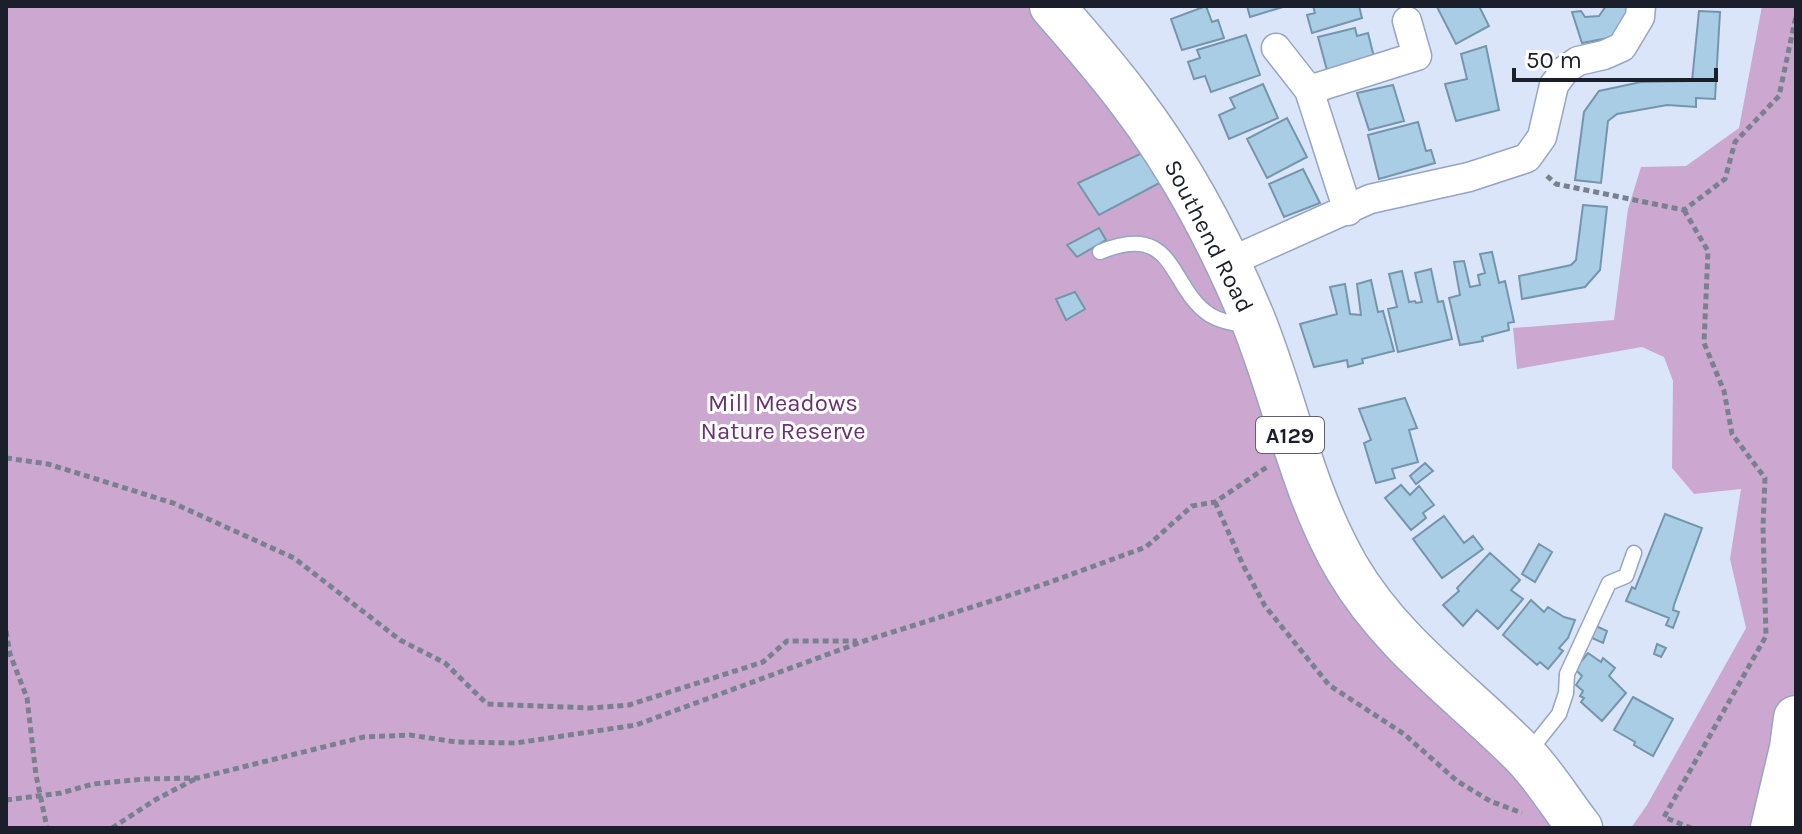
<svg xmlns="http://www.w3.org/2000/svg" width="1802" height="834" font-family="Karla,sans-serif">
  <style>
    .green { fill: #cca8d0 }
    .building { fill: #a9cde4; stroke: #7496ac; stroke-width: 2 }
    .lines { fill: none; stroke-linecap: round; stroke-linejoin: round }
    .service-casing { stroke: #95a5c5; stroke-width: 17 }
    .minor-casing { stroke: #95a5c5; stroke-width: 31 }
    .primary-casing { stroke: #95a5c5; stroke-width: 47 }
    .path { stroke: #798191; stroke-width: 5; stroke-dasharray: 6 4; stroke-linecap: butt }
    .service { stroke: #fff; stroke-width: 14 }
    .minor { stroke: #fff; stroke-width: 28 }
    .primary { stroke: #fff; stroke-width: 44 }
    .labels { text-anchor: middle; stroke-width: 6; stroke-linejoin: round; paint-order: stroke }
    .shield { fill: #fff; stroke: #5f626b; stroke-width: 2 }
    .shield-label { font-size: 22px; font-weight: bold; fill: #1a1f2b }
    .street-label { font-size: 24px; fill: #1a1f2b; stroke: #fff }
    .park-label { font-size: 24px; fill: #6a3171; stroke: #fff }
  </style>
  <rect width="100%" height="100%" fill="#dbe5f9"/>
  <path class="green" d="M6 6H1038L1168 157 1293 487 1481 737 1560 828H6Z
    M1762 6H1796V718L1773 828H1631L1647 805 1746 628 1730 559 1741 489 1694 494 1672 468 1673 381 1664 357 1642 347 1517 369 1513 328 1614 320 1628 209 1641 167 1686 166 1739 128Z"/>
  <path class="building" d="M1206 6 1212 22 1218 20 1224 38 1182 50 1171 19Z
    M1247 6H1286L1250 17Z
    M1313 6H1359L1362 18 1312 33 1307 15 1315 13Z
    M1479 6 1489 26 1456 44 1437 7Z
    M1630 6 1629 18 1613 37 1582 43 1572 12 1581 11 1585 17 1599 16 1606 6Z
    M1699 11 1720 12 1715 99 1696 98V107L1667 105 1617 114 1608 121 1601 183 1575 180 1584 112 1599 91 1641 82 1692 81Z
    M1355 28 1357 36 1368 33 1375 61 1328 74 1318 37Z
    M1246 35 1260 75 1211 92 1205 76 1194 79 1188 62 1200 58 1197 50Z
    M1486 46 1499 110 1456 121 1445 84 1467 79 1461 54Z
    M1263 84 1278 118 1229 139 1219 115 1235 108 1230 98Z
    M1393 85 1404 121 1369 130 1357 93Z
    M1287 118 1307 157 1267 178 1247 139Z
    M1418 122 1426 151 1431 150 1435 163 1379 179 1368 135Z
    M1153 148 1169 178 1099 215 1078 183Z
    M1303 169 1320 203 1284 217 1269 184Z
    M1583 205 1607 207 1600 270 1585 287 1522 299 1519 276 1571 265 1576 260Z
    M1099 228 1106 240 1077 257 1067 245Z
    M1492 252 1499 283 1505 281 1514 322 1508 323 1509 330 1482 337 1483 341 1460 345 1449 298 1460 295 1454 262 1464 261 1470 287 1480 285 1478 275 1485 273 1480 254Z
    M1431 269 1438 302 1443 301 1452 339 1398 352 1388 309 1397 307 1389 274 1402 271 1409 302 1415 301 1416 303 1422 302 1415 273Z
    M1371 280 1378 312 1383 311 1394 351 1362 359 1363 363 1348 367 1347 360 1314 367 1300 324 1337 314 1330 287 1345 284 1350 314 1361 315 1357 284Z
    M1075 292 1085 309 1066 320 1056 299Z
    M1405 398 1417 428 1409 430 1418 462 1392 469 1395 478 1376 483 1364 443 1371 440 1359 409Z
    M1425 463 1433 471 1416 484 1410 476Z
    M1401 485 1410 495 1419 486 1434 505 1423 513 1426 518 1411 530 1385 498Z
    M1665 514 1702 528 1674 605 1673 610 1679 612 1673 628 1666 625 1669 618 1626 601 1632 587 1635 589Z
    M1444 516 1464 543 1473 536 1483 549 1442 578 1413 539Z
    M1539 544 1552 552 1535 582 1522 574Z
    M1490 553 1520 580 1511 590 1523 599 1498 629 1477 610 1463 626 1443 605 1459 591 1457 588Z
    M1531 600 1544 612 1548 607 1564 617 1575 620 1568 638 1559 648 1563 651 1548 669 1540 662 1537 665 1503 635Z
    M1596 626 1607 631 1603 643 1592 638Z
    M1657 644 1666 648 1661 657 1654 654Z
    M1588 653 1601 662 1603 658 1615 668 1609 676 1626 693 1602 721 1581 702 1584 698 1580 696 1583 691 1576 685 1582 676 1575 669Z
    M1633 697 1673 719 1653 756 1634 745 1635 742 1614 730Z"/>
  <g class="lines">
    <defs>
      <path id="service" d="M1100 252C1177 220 1168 288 1210 315 1220 321 1235 324 1246 325
        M1528 753 1559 714 1566 693 1567 674 1609 583 1626 576 1634 553"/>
      <path id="minor" d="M1276 48 1309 90 1348 211
        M1309 90 1417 56 1407 21
        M1227 263 1370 199 1469 177 1527 158 1542 137 1554 85 1565 70 1578 61 1604 55 1622 47 1640 17 1641 6"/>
      <path id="primary" d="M1052 6C1080 38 1108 70 1133 104 1182 169 1222 245 1253 320 1286 402 1302 491 1347 568 1392 645 1464 694 1525 756 1546 778 1561 804 1580 828
        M1773 828 1792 748 1796 718"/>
    </defs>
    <use href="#service" class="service-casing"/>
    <use href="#minor" class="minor-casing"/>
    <use href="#primary" class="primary-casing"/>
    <path class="path" d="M1547 176 1556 184 1684 210 1725 179 1735 142 1779 96 1796 16
      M1684 210 1708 251 1704 343 1724 391 1732 434 1765 478 1763 527 1766 636 1664 817 1691 828
      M6 458 48 464 173 503 294 558 400 640 445 663 487 704 590 708 629 705 763 662 787 641H857
      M1215 502 1243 565 1265 606 1329 685 1404 734 1457 781 1490 801 1522 813
      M6 631 10 654 27 698 36 775 47 828
      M6 800 61 793 93 784 144 779 198 778 364 737 410 735 456 742 516 743 636 725 864 641 1042 585 1146 547 1192 506 1215 502 1267 467
      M112 828 155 800 197 778"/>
    <use href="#service" class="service"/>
    <use href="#minor" class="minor"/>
    <use href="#primary" class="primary"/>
  </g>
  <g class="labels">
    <rect class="shield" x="1256" y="417" width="68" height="36" rx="6"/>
    <g class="shield-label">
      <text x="1290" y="443">A129</text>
    </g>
    <g class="street-label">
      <text transform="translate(1209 236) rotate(63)" y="8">Southend Road</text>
    </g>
    <g class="park-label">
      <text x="783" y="411">Mill Meadows<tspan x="783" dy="28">Nature Reserve</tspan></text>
    </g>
  </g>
  <rect width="1802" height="834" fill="none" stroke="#1a1f2b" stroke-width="16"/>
  <path d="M1514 68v12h202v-12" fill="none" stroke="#1a1f2b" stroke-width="4"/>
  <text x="1526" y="68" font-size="24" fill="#1a1f2b" stroke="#ffffff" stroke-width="6" paint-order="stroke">50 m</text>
</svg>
